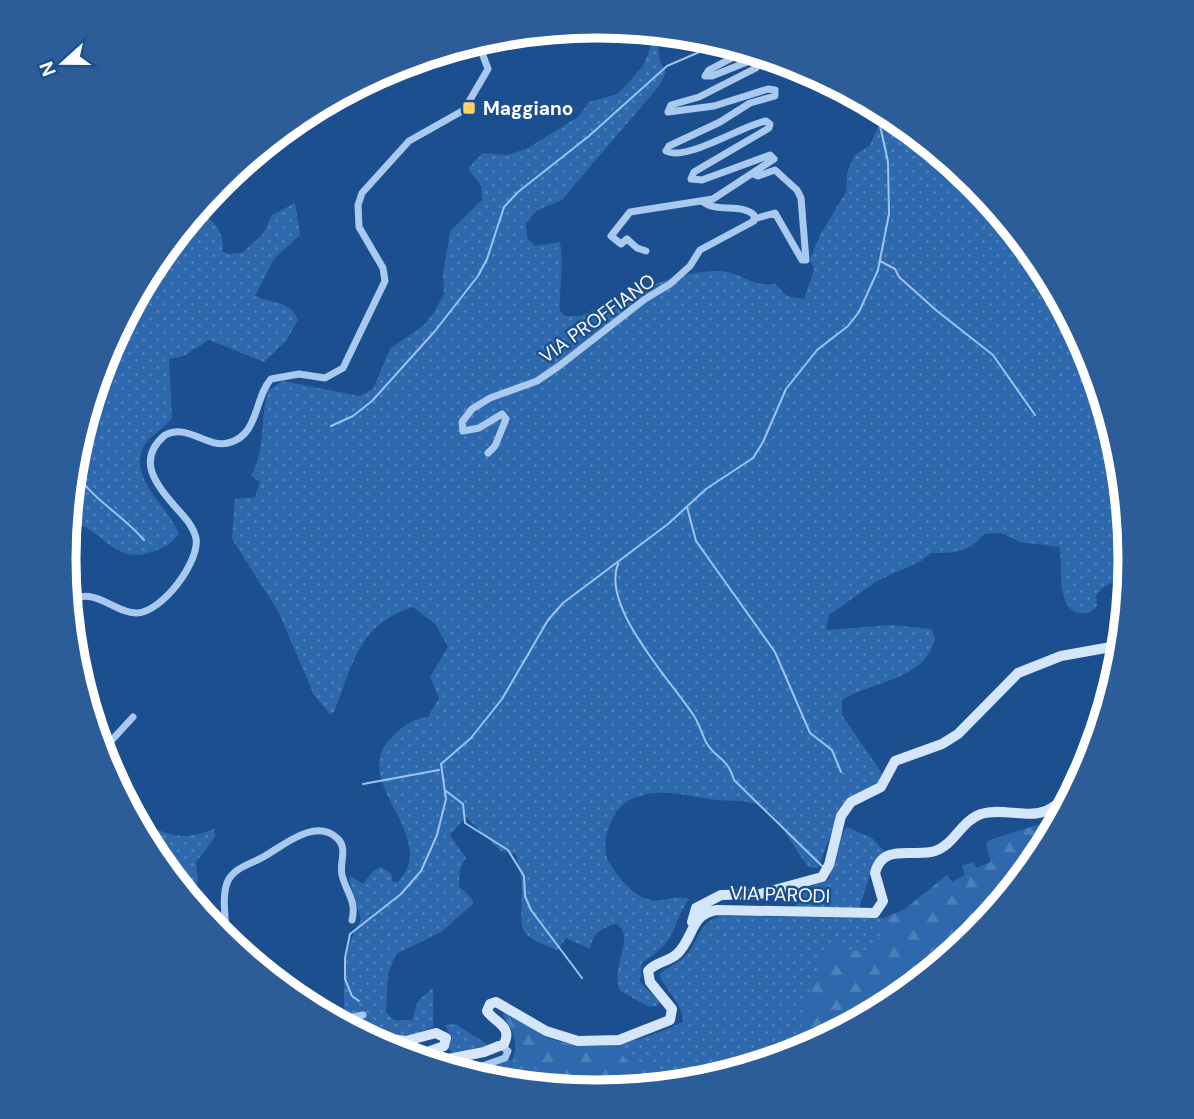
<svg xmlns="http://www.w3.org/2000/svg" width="1194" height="1119" font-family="'DM Sans',sans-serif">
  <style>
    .grass { fill: url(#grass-dots) }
    .forest { fill: url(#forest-firs) }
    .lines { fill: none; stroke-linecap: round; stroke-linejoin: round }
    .stream { stroke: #9cc4f0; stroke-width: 2 }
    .street { stroke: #a9c9ee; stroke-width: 7 }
    .secondary { stroke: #d6e6fa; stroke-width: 10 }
    .poi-dot { fill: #ffd166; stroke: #1b4f8f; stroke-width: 2.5 }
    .labels { text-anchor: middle; stroke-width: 5; stroke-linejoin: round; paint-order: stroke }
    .poi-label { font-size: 19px; font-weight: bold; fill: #fff; stroke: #1b4f8f; text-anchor: start }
    .street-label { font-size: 19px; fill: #fff; stroke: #1b4f8f }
    .rim { fill: none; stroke: #fff; stroke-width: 9 }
  </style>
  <defs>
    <pattern id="grass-dots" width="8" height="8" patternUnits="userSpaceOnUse" patternTransform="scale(1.75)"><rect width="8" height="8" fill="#2e69ad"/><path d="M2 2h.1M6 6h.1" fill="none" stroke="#4d80b9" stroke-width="1.8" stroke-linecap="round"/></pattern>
    <pattern id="forest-firs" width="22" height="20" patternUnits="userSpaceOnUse" patternTransform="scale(1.75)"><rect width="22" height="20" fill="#2e69ad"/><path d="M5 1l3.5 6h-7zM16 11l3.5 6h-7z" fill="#4d80b9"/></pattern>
  </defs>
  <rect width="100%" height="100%" fill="#1b4f8f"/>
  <path class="grass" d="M656 34 660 61 666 72 659 86 562 200 536 211 526 223 527 238 535 246 560 242C564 266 559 287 560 311L565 316H581C625 297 670 271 719 271 743 272 748 287 775 284L787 296 804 299 814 270 810 259 821 233 846 192 847 173 854 156 870 145 885 112C930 136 1055 253 1055 303L1070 318 1090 356 1120 456 1130 560 1128 577 1105 586 1096 595 1097 606C1086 619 1068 614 1064 597 1059 581 1063 563 1059 547L1020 542 1001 533 984 534C968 553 956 553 931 553L921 561 877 581 829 615 826 630 891 625 931 629 935 637C927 681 873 680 842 700V715L883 775 879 783 842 805 818 868 809 867C794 850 785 826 768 811 753 798 735 802 717 800 687 797 658 785 628 801 612 810 601 841 607 858 611 868 629 890 638 895 661 908 668 893 689 899 667 933 681 937 642 963L640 982 660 1002 657 1006 649 1007 620 991C610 963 636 939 617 924 602 927 593 933 590 949L566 938 558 950C513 934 522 931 522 888 522 877 518 865 516 854L501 851 466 817 450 835 466 858 460 869 459 886 473 900V904L441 932 396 954 388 974 386 1012 394 1020H412L418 1001 433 988V1027L410 1037 345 1027C344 989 339 953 361 920L349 879 350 876 363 884 373 871 381 867 391 873 393 882H398C442 835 346 782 392 737 404 725 411 720 428 717L439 698 430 677 448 647 436 625 413 607C356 626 354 664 334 712L330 714 314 695 278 611 232 539 235 499 255 497 260 482 251 476C266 449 260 419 268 391L282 381 359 396 373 389 390 349 423 326 433 314 444 294 443 275 450 231 482 200 481 186 468 168 483 153 507 155 528 148 578 117 589 102 618 94 643 66Z
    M295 203 300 235 274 259 255 296C272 304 290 300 298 320L286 341 264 362 209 340 184 356 169 359 172 418C164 430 148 435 142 450 131 482 169 507 179 534 171 544 165 547 152 552 110 567 97 518 67 524L74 455 105 355 154 263 196 212C213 216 226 235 222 251L228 254 242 253 263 234 272 215Z
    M1055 810C1050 825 1047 843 1040 856 1031 874 1012 890 1000 905 891 1037 715 1105 546 1088 519 1085 494 1083 468 1075L482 1067 513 1059C519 1042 513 1029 503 1016L504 1012C515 1014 533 1031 545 1037 590 1058 641 1041 683 1022 682 1001 666 992 659 974 667 968 676 964 683 958 700 943 696 924 720 916L884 918 905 909 947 875 952 882 965 875 962 866 973 862 976 868 991 862 986 844 990 840 1044 823Z
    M145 826C177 836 182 841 214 829L215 837 196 862 198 881 190 900C172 878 155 859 142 834Z
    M847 827 872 838 885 852 874 861 860 906 858 909 797 907 792 895 829 879 840 837Z
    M456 1024 488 1045 453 1054 449 1048 452 1039 445 1025Z"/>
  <path class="forest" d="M1071 798 1040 856 974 937 893 1003 790 1056 803 1022 811 987 828 949 836 946 865 953C881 944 881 936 884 918L905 909 947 875 952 882 965 875 962 866 973 862 976 868 991 862 986 844 990 840 1044 823Z
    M504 1012C513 1014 518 1022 526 1027 555 1045 584 1048 616 1045L630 1066 653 1061 674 1085 597 1093 565 1090 540 1069 513 1059C519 1042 513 1030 503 1016Z"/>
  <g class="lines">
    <path class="stream" d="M880 261 895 269 899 277 937 311 993 355 1035 415
      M331 426 353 416 372 401 435 331 478 276 487 259 504 207 518 192 589 136 667 66 704 50 712 40
      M73 469C94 502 120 512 144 540
      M687 507 696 541 775 652 810 733 832 750 841 772
      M618 564C601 606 669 679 692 713 699 722 701 732 706 742 716 760 727 756 734 780L823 867
      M363 784 439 770
      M446 791 463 804 465 823 508 850 524 876 525 896 531 910 582 978
      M359 1001 352 996 345 979V958L350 934 401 894 421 871 437 835 446 799 441 764 471 738 502 699 548 620 563 603 668 524 706 489 753 458 763 442 786 389 817 350 848 326 859 312 878 270 889 214 888 162 876 107"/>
    <path class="street" d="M753 174 758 176 775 170 797 190 801 198 806 260H802L775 213 754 219
      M646 251 637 248 627 239 621 244 611 236 630 212 713 199 774 159 770 155 702 180 691 179 694 172 769 128 770 124 766 121C743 125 686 162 666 151L669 146 720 122 750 103 775 96V90L768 89 714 106 668 112 671 105 699 97 756 68 758 62 752 60 712 76H705L709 70 747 50
      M488 453 495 446 506 419 502 414 479 428 463 431 462 422 472 409 490 398 537 381 559 366 645 299 670 284 690 266 700 250 754 221V215C741 203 718 213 703 202
      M68 605C90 581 114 614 137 613 162 612 200 562 196 538 193 524 181 514 172 503 153 481 138 458 165 435 188 423 205 448 228 443 259 436 254 398 271 379L299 374 325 378 343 368 385 281 383 268 359 227 358 205 362 193 409 141 464 110 488 69 481 50 488 38
      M101 752 133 717
      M226 942C227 923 221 900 227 883 233 867 252 864 265 856 284 845 316 817 338 839 348 849 339 863 342 875 346 892 357 901 352 920
      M334 1021 363 1015
      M462 1073 505 1058 508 1051 501 1046"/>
    <path class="secondary" d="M692 922 696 908 721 895 760 894 822 877 829 865 841 816 851 802 881 787 895 761 942 744 958 734 1018 673 1061 656 1122 645
      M360 1035 406 1041 436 1033 446 1038 444 1046 411 1058
      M428 1063 484 1052 504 1044C513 1026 495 1023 487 1011L490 1004 496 1002 546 1031 578 1041 619 1040 670 1020 672 1009 650 982 648 971C655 962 668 962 677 954 694 938 690 914 717 910L875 913 883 901 875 873C883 842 914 858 935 851 955 844 961 821 981 814 1002 807 1026 819 1046 811 1056 807 1067 796 1076 789"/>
  </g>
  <rect class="poi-dot" x="462" y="101" width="14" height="14" rx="3.5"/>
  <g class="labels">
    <g class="poi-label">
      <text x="483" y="115">Maggiano</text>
    </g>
    <g class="street-label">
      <text transform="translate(597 318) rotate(-36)" y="7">VIA PROFFIANO</text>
      <text transform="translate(780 894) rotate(2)" y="7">VIA PARODI</text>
    </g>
  </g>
  <path d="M0 0H1194V1119H0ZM76 559a521 521 0 1 1 1042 0a521 521 0 1 1-1042 0Z" fill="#2d5d98" fill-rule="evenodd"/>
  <path class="rim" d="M76 559a521 521 0 1 1 1042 0a521 521 0 1 1-1042 0Z"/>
  <g transform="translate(63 63) rotate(249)" stroke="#1b4f8f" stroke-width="5" paint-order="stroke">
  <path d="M0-5L12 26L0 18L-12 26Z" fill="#ffffff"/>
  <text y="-10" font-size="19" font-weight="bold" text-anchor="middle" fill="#ffffff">N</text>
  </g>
</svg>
